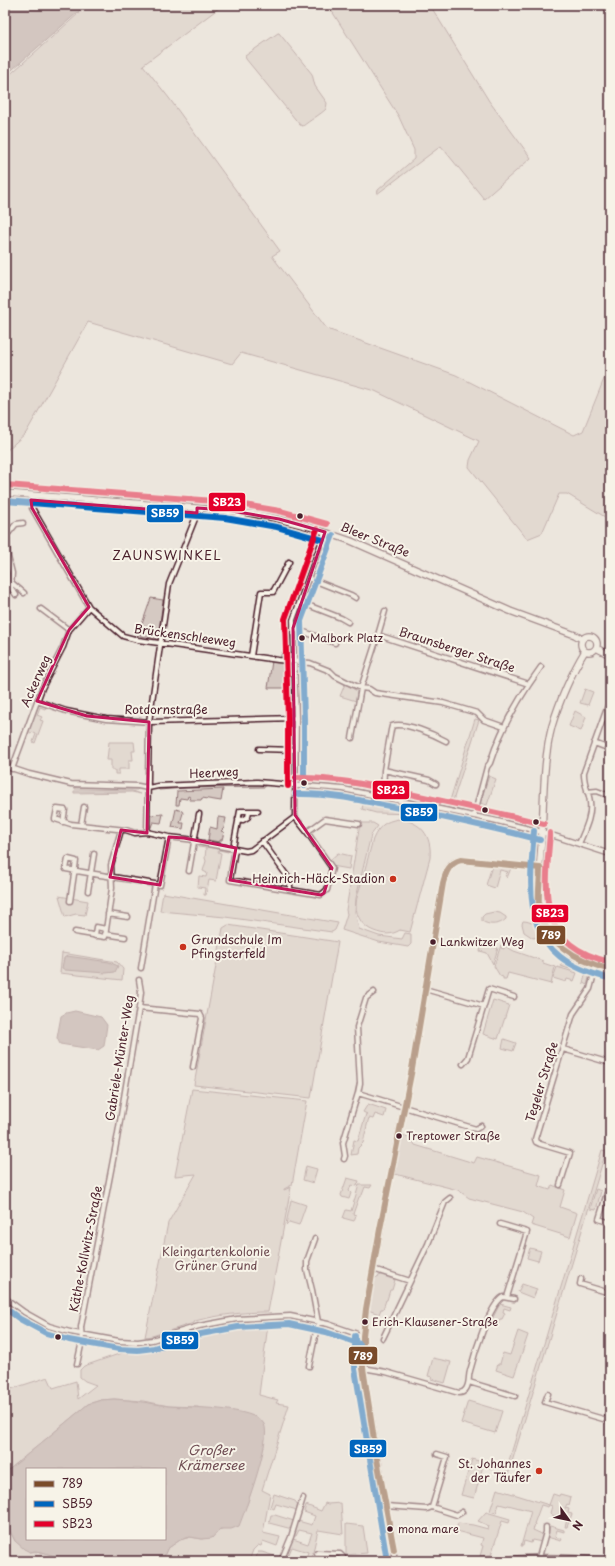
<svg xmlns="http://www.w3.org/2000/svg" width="615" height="1566" font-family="'Playpen Sans',sans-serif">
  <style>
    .green { fill: #d5c9c2; stroke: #907476 }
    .water { fill: #b39f9d; stroke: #896c6f; fill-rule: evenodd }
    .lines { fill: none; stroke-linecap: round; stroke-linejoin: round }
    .street-casing { stroke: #4a1f2b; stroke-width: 7 }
    .secondary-casing { stroke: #4a1f2b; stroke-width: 8 }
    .street { stroke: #f7f3e8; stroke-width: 4 }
    .secondary { stroke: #f7f3e8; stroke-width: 5.5 }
    .bus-1-casing { stroke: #f7f3e8; stroke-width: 9 }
    .bus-2-casing { stroke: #f7f3e8; stroke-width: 9 }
    .bus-3-casing { stroke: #f7f3e8; stroke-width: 9 }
    .bus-1 { stroke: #7a4b2a; stroke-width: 6 }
    .bus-2 { stroke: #0065bd; stroke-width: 6 }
    .bus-3 { stroke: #e4002b; stroke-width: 6 }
    .marked { fill: none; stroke: #c2185b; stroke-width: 3; stroke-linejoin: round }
    .bus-dot { fill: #4a1f2b; stroke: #f7f3e8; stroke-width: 1.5 }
    .poi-dot { fill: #c8321e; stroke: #f7f3e8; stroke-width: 1.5 }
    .labels { text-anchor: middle; stroke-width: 4; stroke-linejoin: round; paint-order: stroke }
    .bus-label { font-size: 11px; fill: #4a1f2b; stroke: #f7f3e8; text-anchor: start }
    .street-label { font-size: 12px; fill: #4a1f2b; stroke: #f7f3e8 }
    .poi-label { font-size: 12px; fill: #4a1f2b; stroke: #f7f3e8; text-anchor: end }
    .park-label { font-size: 12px; fill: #6d4a51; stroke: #f7f3e8 }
    .neighbourhood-label { font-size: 13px; letter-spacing: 1px; fill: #4a1f2b; stroke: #f7f3e8 }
    .water-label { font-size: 13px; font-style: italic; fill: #6f4c53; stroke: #f7f3e8 }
    .line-badge { stroke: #f7f3e8; stroke-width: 1.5 }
    .badge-label { font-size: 11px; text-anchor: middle; font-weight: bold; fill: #fff }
  </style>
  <rect width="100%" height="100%" fill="#ece6dd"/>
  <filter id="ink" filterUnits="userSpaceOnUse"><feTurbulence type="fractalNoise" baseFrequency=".025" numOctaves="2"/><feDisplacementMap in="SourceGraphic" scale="8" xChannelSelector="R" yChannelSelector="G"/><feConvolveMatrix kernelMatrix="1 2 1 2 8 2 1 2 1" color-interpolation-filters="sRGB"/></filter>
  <g filter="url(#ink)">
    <path class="green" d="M88 5H223L143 65 169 98 280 251 272 256 327 329 456 375 574 435 583 431 610 364V520L567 494H559L542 533 527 539 469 467 470 460 479 441 375 391 241 353 232 364 88 322 26 433 5 452V79Z
      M328 5H430L489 101 531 158 484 199 441 146 377 194 378 190 414 159V150L399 117Z
      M278 33H279L312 74 315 86 327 103 326 109C321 114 309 121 303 126L300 125 246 59 245 56Z
      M151 598 163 600 158 639 140 636 141 627Z
      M289 632C292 639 293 653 287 658L281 657V655Z
      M272 661 292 664V688H268Z
      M345 684 357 691 356 701 340 696Z
      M585 689 593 692 588 705 580 703Z
      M39 704 46 707 45 709 40 707 37 715 42 717 40 720 43 721 35 743 33 742 36 734 32 732 31 734 28 733Z
      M575 711 586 717 581 731 569 726Z
      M475 719 479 720 451 807H448Z
      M109 742H134L135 751H132L133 760H129V769H119V774H115V770H111V760H107Z
      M489 776 496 779 487 805 480 803Z
      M250 784H265V787L185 788 159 790 157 788Z
      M75 787 136 788H139L137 790 75 789Z
      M223 789 221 801 202 798 201 800H189L190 797 188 796 187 799 180 798 179 805H176L177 791Z
      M74 791H132L140 794 132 792 74 793Z
      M364 800 434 814 440 816 439 818 433 819 415 814 376 813 362 809Z
      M176 809 182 811 183 813 180 823H184L183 829 172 827Z
      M163 814 161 823 153 822 150 830 149 815Z
      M218 817 226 818 224 828 221 831 224 832 222 840H220V842L208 840 210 827 217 829Z
      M399 819C421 822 432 835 430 858L410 932 400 930C392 935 384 935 374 931 363 927 356 917 356 905 356 898 359 891 361 884 365 869 369 854 373 839 379 826 385 821 399 819Z
      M360 823H373L378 826 371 835 356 898 355 912 359 929 379 936 402 939 405 933 411 934V944L408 947 379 942 342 930 347 914 346 910Z
      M198 845 229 849 228 852 219 850 218 852 221 853 216 881 209 880 206 895H204L205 888 198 887 199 876 206 877 207 873 203 871 206 861 205 858 206 848 198 847Z
      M338 853 351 856 349 869 332 866 329 861Z
      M492 866 511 868 507 878 505 875 508 872 500 870 495 888 486 885Z
      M163 893 338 923 335 930 332 932 225 917 160 911Z
      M59 896 88 901 85 915 76 914 65 917Z
      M494 912 500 913 506 917V919C500 925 489 926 482 921V917L485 914Z
      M523 921C531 921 538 926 540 933L538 937 533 938 524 932 522 924Z
      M228 925 338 942 311 1098 194 1085 223 928Z
      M483 943 498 948 493 964 487 953 480 951Z
      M501 945V948L504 949 505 946 514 951 543 961V963L555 967 551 984 508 973 506 979H503V977L500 976 494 966Z
      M62 953 117 962 123 969 122 980 60 973Z
      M565 958 589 971 590 974 587 985 583 983 586 972 580 970 579 972 560 966Z
      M557 967 577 973 574 981 567 979 566 982 553 978Z
      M493 1000 509 1005 498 1039 483 1034Z
      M504 1039 516 1043 513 1051 502 1048Z
      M192 1089 307 1101 292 1185 284 1189V1190L291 1187 268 1312C243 1312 218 1315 195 1321L194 1323 152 1336 145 1337 168 1223 196 1174 175 1176Z
      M368 1104 386 1110 384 1117 375 1114 373 1119 369 1118 368 1121 363 1143 358 1148 357 1154 351 1155 354 1140 358 1141 366 1114H367L363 1112Z
      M402 1135 411 1138 415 1145 474 1163 477 1157 541 1175 538 1186 550 1190 552 1185 565 1190 560 1207 577 1213 570 1237 531 1225 533 1219 523 1212 469 1198 458 1190 395 1174Z
      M602 1150 606 1151 508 1475 505 1474Z
      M306 1166 317 1169 313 1183 303 1180Z
      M347 1178 359 1181 357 1186 351 1185 349 1191 351 1193 349 1199 342 1197 341 1195Z
      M359 1185H372L370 1188 365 1187 362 1195 359 1197 353 1214 356 1215 354 1221 343 1218 346 1210 351 1211Z
      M596 1189 601 1191 596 1210 590 1209Z
      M291 1200 306 1205 299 1225 289 1222 287 1225 286 1224Z
      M530 1248 541 1251 538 1261 527 1258Z
      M381 1275 395 1280 392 1290H390L387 1300H386L383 1309H381L379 1314 368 1310 374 1280 377 1277Z
      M522 1284 537 1289 533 1298 518 1292Z
      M500 1304 511 1307 510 1310 504 1308 503 1312 505 1313 502 1319H500L498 1324 491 1321Z
      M248 1323 268 1324 259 1395 278 1400 276 1403 289 1405 262 1490 270 1494 263 1533 280 1537 277 1546 263 1541 261 1546 258 1545 253 1550 249 1561H162L167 1549 180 1540 190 1537 202 1539 216 1534 217 1531 224 1528 247 1505 264 1447 198 1407 169 1406 143 1401 114 1399 101 1400 88 1404 5 1473V1391L48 1377 53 1388 76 1381 78 1399 96 1385 85 1381 80 1377V1370L84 1366 116 1355 200 1331Z
      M518 1331 528 1335 514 1376 496 1370 498 1364H500L503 1353 510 1355Z
      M433 1358 451 1362 445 1383 431 1379 432 1377 428 1376Z
      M468 1401 502 1411 495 1433 461 1423Z
      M472 1459 495 1466 494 1469 483 1466 474 1498 461 1495Z
      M497 1489 549 1505 548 1507 541 1505 534 1524H535L533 1530 544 1535 542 1542 532 1540 531 1543 524 1541 523 1546H521L531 1511 508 1505 507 1506 499 1504 496 1513 490 1511Z
      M274 1494 295 1501 298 1505 297 1510 276 1504 274 1509 270 1507Z
      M553 1494 559 1496 560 1494 571 1497 569 1505 567 1504 565 1508 569 1509 568 1513 572 1514 567 1527H565L567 1520 552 1515 550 1513 552 1506 549 1505Z
      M325 1503 328 1504 341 1503 343 1534 318 1530 311 1561H305L308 1552 292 1547 289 1554 287 1553 293 1539 308 1544 312 1533 299 1530 296 1536H294L298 1521 312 1525 315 1516 304 1512 306 1505 321 1511Z
      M486 1512 510 1519 509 1523 502 1521 491 1555 480 1556 483 1546 481 1545 483 1538 456 1531 458 1523 473 1525 488 1529 489 1526 478 1521Z
      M271 1515H275L294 1521 292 1529 269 1523Z
      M5 1521 15 1541 30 1552C39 1550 61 1557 70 1561H5Z
      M346 1524 363 1526 367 1553 346 1555Z
      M550 1526 564 1530V1532L557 1530 555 1537 562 1539 561 1541 547 1537Z
      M258 1552H262L281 1558 280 1561H255Z"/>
    <path class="water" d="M5 5H86L5 76Z
      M67 956 109 962 118 966 115 972 106 973 65 970 62 968 64 958Z
      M75 1011 101 1017 107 1025 104 1046 98 1050 60 1044 57 1038 61 1016 66 1013Z
      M114 1399C132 1400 150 1403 168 1406 187 1408 254 1406 264 1424 272 1439 246 1508 239 1526L231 1529H220L212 1538 202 1539 190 1537 180 1540 167 1549 162 1561H70L42 1552 35 1551 30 1552 24 1549 15 1541 5 1521V1473L88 1404 101 1400ZM27 1469H165V1539H27Z"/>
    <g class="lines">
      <defs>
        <path id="street" d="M31 495 32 508 89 607 123 636 138 640 278 660 310 663 330 671 335 676 347 682 361 688 369 689 375 693 443 703 477 713 484 720 504 727
          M31 500 238 517 268 523 272 527
          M308 578 351 595 356 598
          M12 583 24 593
          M16 595 11 588 12 573 8 557 7 535 16 524 23 523
          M300 602 341 618 348 622
          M41 609 69 630
          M293 628 335 643
          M378 635 385 611
          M251 656 261 592H273L289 562
          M37 701 66 711 106 719 151 722 296 718
          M352 738 361 688 378 635 529 684
          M594 743 610 749
          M259 749 296 750
          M5 766 29 774 71 784 138 786 148 788 158 786 257 782 343 789 493 820 542 832 610 854
          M12 769 42 688 63 647 69 630 89 607
          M384 770 429 780 436 784
          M587 792 597 791 610 796
          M383 797 384 770 391 730 392 726C404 721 435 735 446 741
          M474 816 487 767 490 763C501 728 520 696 541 667
          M238 819 243 820 248 817 249 811
          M63 822 65 810 57 809 55 819 71 824 126 830 135 833 147 832 169 837 195 840 197 842 246 851 251 850 295 817 296 718 293 620 325 532
          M81 825 84 807
          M147 832 149 722 169 584 195 519 197 508
          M307 832 325 819 359 824
          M262 841 290 880V890
          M579 844C584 831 592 817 590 802 589 792 583 783 584 772L610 700
          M233 848 240 811H258
          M235 849 230 880 321 895 327 890 332 868 307 832 295 817
          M189 871 199 814
          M88 891 94 854
          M70 901 76 861 68 859 66 869C97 875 129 879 160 885L169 837
          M108 914 128 917
          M75 932 105 937 112 888 111 865 121 830
          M105 934 125 937
          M95 936 96 927 106 929
          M141 968 155 884
          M425 989 484 1006
          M374 992 366 998 357 1027 360 1083 358 1093 476 1129 481 1126
          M139 1008 200 1014 202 1018 193 1067
          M563 1049 610 1063
          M463 1064 468 1058 489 989 514 997
          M344 1159 345 1156 343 1143 358 1093
          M560 1185 570 1153 540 1144 536 1142 535 1139 573 1014 590 989 596 966
          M607 1193 599 1219 610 1223
          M500 1224 527 1232 507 1297
          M373 1269 410 1281
          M581 1279 580 1284 610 1293
          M5 1298 24 1312 49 1326 70 1332 119 1341 138 1342 152 1340 199 1326 237 1319 290 1316 328 1324 363 1336
          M383 1338 428 1244 445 1202 450 1198
          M77 1364 82 1341 81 1327 117 1139 139 1008 141 992 139 980
          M309 1366 318 1322 312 1290 307 1270V1261L315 1239
          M363 1368 386 1372 459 1393C462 1393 464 1392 466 1389 470 1383 468 1377 470 1371 474 1355 489 1305 503 1297L514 1299
          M469 1382 515 1396
          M548 1394 545 1402 610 1421
          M606 1420 610 1408
          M386 1506 427 1509 432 1507 447 1457 437 1454
          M432 1507 457 1515 462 1512
          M317 1553 340 1554 343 1557V1561
          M281 1561 291 1537 303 1498
          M395 1561 363 1368V1336L366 1309 398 1135 412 1069 443 883C446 872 447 862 461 860L540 868
          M497 1561C534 1555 572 1557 609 1561
          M538 1561 546 1532V1527"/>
        <path id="secondary" d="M5 493 197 508 255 514 279 519 310 527 351 541 510 611 575 635 582 639
          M581 644a8 8 0 1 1 16 0a8 8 0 1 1-16 0Z
          M596 648 610 655
          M585 651C572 672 559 702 552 726 543 760 544 797 542 832 541 856 537 881 539 905 540 913 543 921 547 928 560 954 583 963 610 970"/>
      </defs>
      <use href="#street" class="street-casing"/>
      <use href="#secondary" class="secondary-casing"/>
      <use href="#street" class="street"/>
      <use href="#secondary" class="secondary"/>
      <defs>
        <path id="bus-1" d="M540 868C540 880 538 893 539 905 544 944 577 960 610 970
          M394 1550 377 1459 363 1368V1336L366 1309 380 1229 412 1069 443 883C446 872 449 863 461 860L540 868"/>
        <path id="bus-2" d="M5 501 225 518 277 527 323 540
          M304 786V718L301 621 333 535
          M296 794C335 793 371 803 408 810 452 819 496 828 540 840
          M534 831C528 904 523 957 608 978
          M5 1308 20 1319 46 1333 69 1340 119 1349 138 1350 154 1348 201 1334 238 1327 289 1324 326 1332 360 1344
          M355 1336V1369L387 1561"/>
        <path id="bus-3" d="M6 485 227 502 280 511 327 524
          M296 778C335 777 372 786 410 794 455 804 500 813 544 824
          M288 786V718L285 619 317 529
          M550 833C545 894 536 944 610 962"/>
      </defs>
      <use href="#bus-1" class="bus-1-casing"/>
      <use href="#bus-2" class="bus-2-casing"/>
      <use href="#bus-3" class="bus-3-casing"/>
      <use href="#bus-1" class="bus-1"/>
      <use href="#bus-2" class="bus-2"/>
      <use href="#bus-3" class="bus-3"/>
    </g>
  </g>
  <path d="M0 0H615V1566H0ZM31 500 197 513V508L226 510 279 519 325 532 293 628 295 815 332 868 324 893 321 895 230 880 236 848 184 838 169 837 160 885 110 877 121 830 147 833 149 722 87 716 37 701 69 630 89 607 32 508Z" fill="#ece6dd" fill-opacity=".55" fill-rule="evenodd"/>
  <path class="marked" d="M31 500 197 513V508L226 510 279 519 325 532 293 628 295 815 332 868 324 893 321 895 230 880 236 848 184 838 169 837 160 885 110 877 121 830 147 833 149 722 87 716 37 701 69 630 89 607 32 508Z"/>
  <g class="bus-dot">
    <circle cx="300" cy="516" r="3.5"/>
    <circle cx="302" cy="638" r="3.5"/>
    <circle cx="304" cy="783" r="3.5"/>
    <circle cx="485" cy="810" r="3.5"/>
    <circle cx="536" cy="822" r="3.5"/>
    <circle cx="433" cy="942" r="3.5"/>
    <circle cx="399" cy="1136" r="3.5"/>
    <circle cx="365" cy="1322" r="3.5"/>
    <circle cx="58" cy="1337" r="3.5"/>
    <circle cx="390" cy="1529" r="3.5"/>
  </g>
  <g class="poi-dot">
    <circle cx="393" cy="879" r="4"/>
    <circle cx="183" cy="947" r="4"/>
    <circle cx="539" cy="1471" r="4"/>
  </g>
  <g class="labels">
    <g class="bus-label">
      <text x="310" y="642">Malbork Platz</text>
      <text x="440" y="946">Lankwitzer Weg</text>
      <text x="406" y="1140">Treptower Straße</text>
      <text x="372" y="1326">Erich-Klausener-Straße</text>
      <text x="398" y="1533">mona mare</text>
    </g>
    <g class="street-label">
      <text transform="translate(375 540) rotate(22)" y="4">Bleer Straße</text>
      <text transform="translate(185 636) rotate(8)" y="4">Brückenschleeweg</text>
      <text transform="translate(457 650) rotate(18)" y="4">Braunsberger Straße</text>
      <text transform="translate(36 681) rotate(-66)" y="4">Ackerweg</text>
      <text x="166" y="714">Rotdornstraße</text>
      <text transform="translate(214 773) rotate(-3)" y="4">Heerweg</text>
      <text transform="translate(120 1058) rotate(-81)" y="4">Gabriele-Münter-Weg</text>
      <text transform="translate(542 1082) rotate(-73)" y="4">Tegeler Straße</text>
      <text transform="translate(86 1249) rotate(-79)" y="4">Käthe-Kollwitz-Straße</text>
    </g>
    <g class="poi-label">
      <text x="385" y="883">Heinrich-Häck-Stadion</text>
      <text x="191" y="944" text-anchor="start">Grundschule Im<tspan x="191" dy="14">Pfingsterfeld</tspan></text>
      <text x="531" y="1468">St. Johannes<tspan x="531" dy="14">der Täufer</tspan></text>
    </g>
    <g class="park-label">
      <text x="216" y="1256">Kleingartenkolonie<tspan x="216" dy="14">Grüner Grund</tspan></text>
    </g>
    <g class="neighbourhood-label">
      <text x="167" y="560">ZAUNSWINKEL</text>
    </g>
    <g class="water-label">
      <text x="211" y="1455">Großer<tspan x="211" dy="15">Krämersee</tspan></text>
    </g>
  </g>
  <g class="line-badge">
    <rect x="208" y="492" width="38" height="20" rx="4" fill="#e4002b"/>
    <rect x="146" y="504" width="38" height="19" rx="4" fill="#0065bd"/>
    <rect x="372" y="780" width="38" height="20" rx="4" fill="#e4002b"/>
    <rect x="400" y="803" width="38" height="19" rx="4" fill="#0065bd"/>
    <rect x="531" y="904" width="38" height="19" rx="4" fill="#e4002b"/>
    <rect x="536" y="925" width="30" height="20" rx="4" fill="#7a4b2a"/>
    <rect x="161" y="1331" width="38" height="19" rx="4" fill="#0065bd"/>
    <rect x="348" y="1346" width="30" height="19" rx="4" fill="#7a4b2a"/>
    <rect x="349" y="1439" width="38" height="19" rx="4" fill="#0065bd"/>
  </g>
  <g class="badge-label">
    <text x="227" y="506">SB23</text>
    <text x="165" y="517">SB59</text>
    <text x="391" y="794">SB23</text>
    <text x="419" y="816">SB59</text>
    <text x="550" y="917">SB23</text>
    <text x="551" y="939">789</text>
    <text x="180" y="1344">SB59</text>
    <text x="363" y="1360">789</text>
    <text x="368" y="1453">SB59</text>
  </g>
  <rect width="615" height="1566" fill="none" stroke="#f7f3e8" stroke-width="20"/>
  <rect x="10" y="10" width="595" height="1546" fill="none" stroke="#4a1f2b" stroke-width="1.5" filter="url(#ink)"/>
  <rect x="26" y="1468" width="140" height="72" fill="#f7f3e8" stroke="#b29e9c"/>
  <rect x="34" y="1481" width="20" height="6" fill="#7a4b2a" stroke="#b29e9c"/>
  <text x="62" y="1488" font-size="12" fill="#4a1f2b">789</text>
  <rect x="34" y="1501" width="20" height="6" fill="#0065bd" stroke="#b29e9c"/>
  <text x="62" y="1508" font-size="12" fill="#4a1f2b">SB59</text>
  <rect x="34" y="1521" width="20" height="6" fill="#e4002b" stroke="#b29e9c"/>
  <text x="62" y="1528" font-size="12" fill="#4a1f2b">SB23</text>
  <g transform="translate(569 1520) rotate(123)" stroke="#f7f3e8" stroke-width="3" paint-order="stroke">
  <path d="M0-3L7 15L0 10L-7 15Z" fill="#4a1f2b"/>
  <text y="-6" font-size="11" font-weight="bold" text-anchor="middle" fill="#4a1f2b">N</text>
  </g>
</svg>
